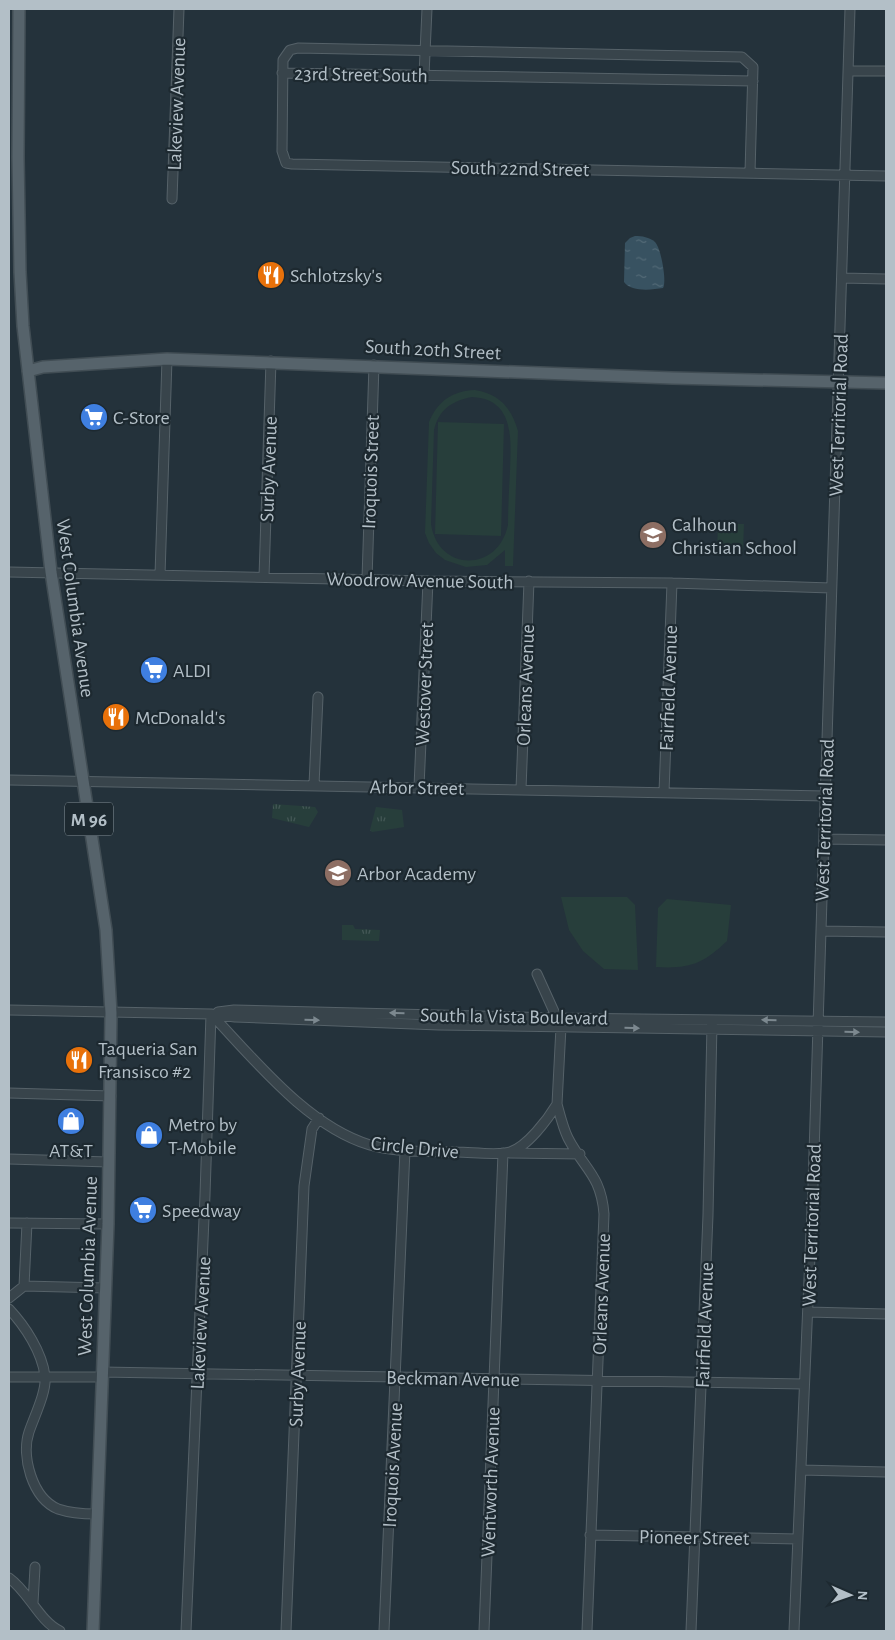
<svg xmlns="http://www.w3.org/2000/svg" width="895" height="1640" font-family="'Alegreya Sans',sans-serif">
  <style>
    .park { fill: url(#park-tufts) }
    .garden { fill: #273e3b; fill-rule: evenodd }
    .water { fill: url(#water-ripples) }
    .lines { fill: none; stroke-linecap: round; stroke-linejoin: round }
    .minor-casing { stroke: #566269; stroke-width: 11 }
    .major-casing { stroke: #414d54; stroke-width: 14 }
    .minor { stroke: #38444b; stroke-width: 9 }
    .major { stroke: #56636b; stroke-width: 11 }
    .oneway { fill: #7c888f }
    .labels { text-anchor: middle; stroke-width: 4.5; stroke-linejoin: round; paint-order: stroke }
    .shield { fill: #1d2930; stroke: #86929a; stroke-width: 1 }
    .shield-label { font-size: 19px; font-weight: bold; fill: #b3bfc7 }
    .street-label { font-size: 20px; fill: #b3bfc7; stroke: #1d2930 }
    .poi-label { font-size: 20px; fill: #b3bfc7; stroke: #1d2930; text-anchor: start }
  </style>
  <defs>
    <pattern id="park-tufts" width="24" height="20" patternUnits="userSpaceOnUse" patternTransform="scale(1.25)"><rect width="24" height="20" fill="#273e3b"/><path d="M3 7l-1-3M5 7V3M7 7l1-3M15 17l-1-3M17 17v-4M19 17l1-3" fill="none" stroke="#445856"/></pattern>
    <pattern id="water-ripples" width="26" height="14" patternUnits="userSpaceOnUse" patternTransform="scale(1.25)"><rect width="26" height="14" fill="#385261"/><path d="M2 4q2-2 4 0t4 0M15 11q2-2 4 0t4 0" fill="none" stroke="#526976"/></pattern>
  </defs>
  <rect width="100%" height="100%" fill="#24323b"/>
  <path class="park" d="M273 804 315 807 318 812 309 827 272 818Z
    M376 807 402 810 404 827 372 832 370 830Z
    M342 925H353L355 929 380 930 379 941 342 940Z"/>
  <path class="garden" d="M475 390C499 394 511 407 518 431L513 566H505V550L487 565 466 567 445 560 436 553 429 543 425 533 429 422C438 401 452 391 475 390ZM472 397C515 399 511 440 510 471 509 489 508 507 508 525 498 573 438 572 431 524L434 430C439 410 451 401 472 397Z
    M438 422 504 424 501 536 435 534Z
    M718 524H744L743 552 717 551Z
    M561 897H627L635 905 638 970 604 969 583 951 569 930Z
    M667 899 731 905 727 941C703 964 689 969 656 967L658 908Z"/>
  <path class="water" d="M635 236C642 236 649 237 655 242 661 248 667 282 663 288 651 290 631 292 624 282L625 243 630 238Z"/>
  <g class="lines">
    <defs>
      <path id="minor" d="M849 71H886
        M282 73 753 81
        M424 75 427 9
        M750 172 753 67 742 57 298 48 290 50 283 60 282 151 286 163 292 164 886 176
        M172 199 179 9
        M843 278 886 279
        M9 572 428 581 672 583 831 588
        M160 575 167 359
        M264 577 271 361
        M367 579 374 365
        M9 780 826 796
        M314 785 318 697
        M419 787 428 581
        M521 789 529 581
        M664 792 672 583
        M824 839 886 840
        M821 931 886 932
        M537 974 561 1027 557 1104C560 1115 563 1128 568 1138 584 1169 601 1175 604 1214L587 1631
        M9 1010 211 1014 235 1017 439 1025 886 1032
        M218 1012 234 1010 558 1018 886 1022
        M211 1014C255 1060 307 1126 370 1145 397 1153 429 1151 457 1152 471 1152 498 1156 510 1152 527 1147 548 1119 557 1104
        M9 1093 111 1096
        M510 1153 580 1154
        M9 1159 109 1162
        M9 1223 108 1224
        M24 1286 105 1288
        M9 1298 24 1286 27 1223
        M9 1309C25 1326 42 1352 45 1376 47 1391 34 1417 29 1432 21 1456 32 1498 58 1509 70 1513 84 1514 96 1514
        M808 1312 886 1314
        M102 1372 804 1384
        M9 1377H102
        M801 1470 886 1472
        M590 1535 798 1539
        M9 1578C29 1592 39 1621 60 1631
        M33 1603 35 1567
        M186 1631 205 1195 211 1014
        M286 1631 304 1186 312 1129 319 1118
        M384 1631 405 1150
        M484 1631 503 1153
        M691 1631 708 1215 712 1024
        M794 1631 813 1185 850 9"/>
      <path id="major" d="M19 9 18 157 20 272 23 326 51 572 106 930 111 1013 108 1224 93 1631
        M28 371 43 367 167 359 672 378 886 383"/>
    </defs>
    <use href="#minor" class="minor-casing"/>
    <use href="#major" class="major-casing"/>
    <use href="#minor" class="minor"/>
    <use href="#major" class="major"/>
  </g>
  <defs><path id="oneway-solid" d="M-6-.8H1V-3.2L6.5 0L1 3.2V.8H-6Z" transform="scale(1.25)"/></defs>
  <g class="oneway">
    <use href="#oneway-solid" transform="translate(397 1013) rotate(-178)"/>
    <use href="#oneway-solid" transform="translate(312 1020) rotate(2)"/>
    <use href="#oneway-solid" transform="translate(769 1020) rotate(-179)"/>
    <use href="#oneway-solid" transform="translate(632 1028) rotate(1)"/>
    <use href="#oneway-solid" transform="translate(852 1032) rotate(1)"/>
  </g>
  <defs>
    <symbol id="restaurant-disc" viewBox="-11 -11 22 22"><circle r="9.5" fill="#e8710a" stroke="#1d2930"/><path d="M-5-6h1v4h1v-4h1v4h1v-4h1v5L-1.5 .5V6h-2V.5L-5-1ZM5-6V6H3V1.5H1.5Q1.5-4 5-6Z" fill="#fff"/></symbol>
    <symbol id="supermarket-disc" viewBox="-11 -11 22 22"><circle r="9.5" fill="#3f7fe0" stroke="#1d2930"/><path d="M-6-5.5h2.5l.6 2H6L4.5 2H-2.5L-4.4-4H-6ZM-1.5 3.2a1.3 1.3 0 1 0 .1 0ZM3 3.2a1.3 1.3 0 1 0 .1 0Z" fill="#fff"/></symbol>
    <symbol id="school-disc" viewBox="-11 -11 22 22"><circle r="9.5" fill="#8d6e63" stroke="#1d2930"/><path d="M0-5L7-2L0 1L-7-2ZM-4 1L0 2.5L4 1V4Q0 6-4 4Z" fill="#fff"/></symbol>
    <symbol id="shop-disc" viewBox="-11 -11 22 22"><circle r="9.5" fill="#3f7fe0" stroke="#1d2930"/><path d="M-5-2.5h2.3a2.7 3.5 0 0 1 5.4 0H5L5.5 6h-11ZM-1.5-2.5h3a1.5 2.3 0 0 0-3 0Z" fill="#fff"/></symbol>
  </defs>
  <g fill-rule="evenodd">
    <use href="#restaurant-disc" x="255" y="259" width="32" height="32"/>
    <use href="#supermarket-disc" x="78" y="401" width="32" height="32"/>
    <use href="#school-disc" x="637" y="519" width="32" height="32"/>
    <use href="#supermarket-disc" x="138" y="654" width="32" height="32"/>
    <use href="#restaurant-disc" x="100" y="701" width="32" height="32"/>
    <use href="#school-disc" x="322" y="857" width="32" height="32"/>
    <use href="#restaurant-disc" x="63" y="1044" width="32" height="32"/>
    <use href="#shop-disc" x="55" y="1105" width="32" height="32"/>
    <use href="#shop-disc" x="133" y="1119" width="32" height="32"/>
    <use href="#supermarket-disc" x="127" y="1194" width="32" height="32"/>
  </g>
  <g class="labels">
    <rect class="shield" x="65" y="802.5" width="48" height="33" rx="4"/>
    <g class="shield-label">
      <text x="89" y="826">M 96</text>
    </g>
    <g class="street-label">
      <text transform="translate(361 74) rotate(1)" y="7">23rd Street South</text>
      <text transform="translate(176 104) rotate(-88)" y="7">Lakeview Avenue</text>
      <text transform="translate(520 168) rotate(1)" y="7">South 22nd Street</text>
      <text transform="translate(433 349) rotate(3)" y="7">South 20th Street</text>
      <text transform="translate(838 415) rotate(-88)" y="7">West Territorial Road</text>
      <text transform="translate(268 469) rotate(-88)" y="7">Surby Avenue</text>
      <text transform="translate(370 472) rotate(-88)" y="7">Iroquois Street</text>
      <text transform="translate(420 580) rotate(1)" y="7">Woodrow Avenue South</text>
      <text transform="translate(76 608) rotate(82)" y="7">West Columbia Avenue</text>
      <text transform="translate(424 684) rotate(-88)" y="7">Westover Street</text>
      <text transform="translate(525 685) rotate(-88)" y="7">Orleans Avenue</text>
      <text transform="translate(668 688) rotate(-88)" y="7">Fairfield Avenue</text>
      <text transform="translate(417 787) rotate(1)" y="7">Arbor Street</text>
      <text transform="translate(824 820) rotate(-88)" y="7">West Territorial Road</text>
      <text transform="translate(514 1016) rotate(1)" y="7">South la Vista Boulevard</text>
      <text transform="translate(415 1147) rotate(6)" y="7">Circle Drive</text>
      <text transform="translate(811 1225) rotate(-88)" y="7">West Territorial Road</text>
      <text transform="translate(87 1266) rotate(-88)" y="7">West Columbia Avenue</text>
      <text transform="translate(601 1294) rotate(-88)" y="7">Orleans Avenue</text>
      <text transform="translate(200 1323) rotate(-87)" y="7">Lakeview Avenue</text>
      <text transform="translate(704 1325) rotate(-88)" y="7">Fairfield Avenue</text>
      <text transform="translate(297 1374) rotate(-88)" y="7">Surby Avenue</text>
      <text transform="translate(453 1378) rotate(1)" y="7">Beckman Avenue</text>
      <text transform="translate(392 1465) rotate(-87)" y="7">Iroquois Avenue</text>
      <text transform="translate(490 1482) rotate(-88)" y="7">Wentworth Avenue</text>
      <text transform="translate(694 1537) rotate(1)" y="7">Pioneer Street</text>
    </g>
    <g class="poi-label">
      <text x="290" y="282">Schlotzsky's</text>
      <text x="113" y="424">C-Store</text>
      <text x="672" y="531">Calhoun<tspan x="672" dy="23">Christian School</tspan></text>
      <text x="173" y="677">ALDI</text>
      <text x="135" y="724">McDonald's</text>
      <text x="357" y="880">Arbor Academy</text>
      <text x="98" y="1055">Taqueria San<tspan x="98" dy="23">Fransisco #2</tspan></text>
      <text x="168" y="1131">Metro by<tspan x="168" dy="23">T-Mobile</tspan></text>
      <text x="71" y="1157" text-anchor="middle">AT&amp;T</text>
      <text x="162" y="1217">Speedway</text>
    </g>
  </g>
  <rect width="895" height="1640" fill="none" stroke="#b3bfc7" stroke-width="20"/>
  <g transform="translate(850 1595) rotate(92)" stroke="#1d2930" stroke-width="4" paint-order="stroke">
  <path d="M0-4L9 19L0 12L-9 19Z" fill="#b3bfc7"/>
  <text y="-8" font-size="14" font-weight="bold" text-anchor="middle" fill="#b3bfc7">N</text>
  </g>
</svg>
